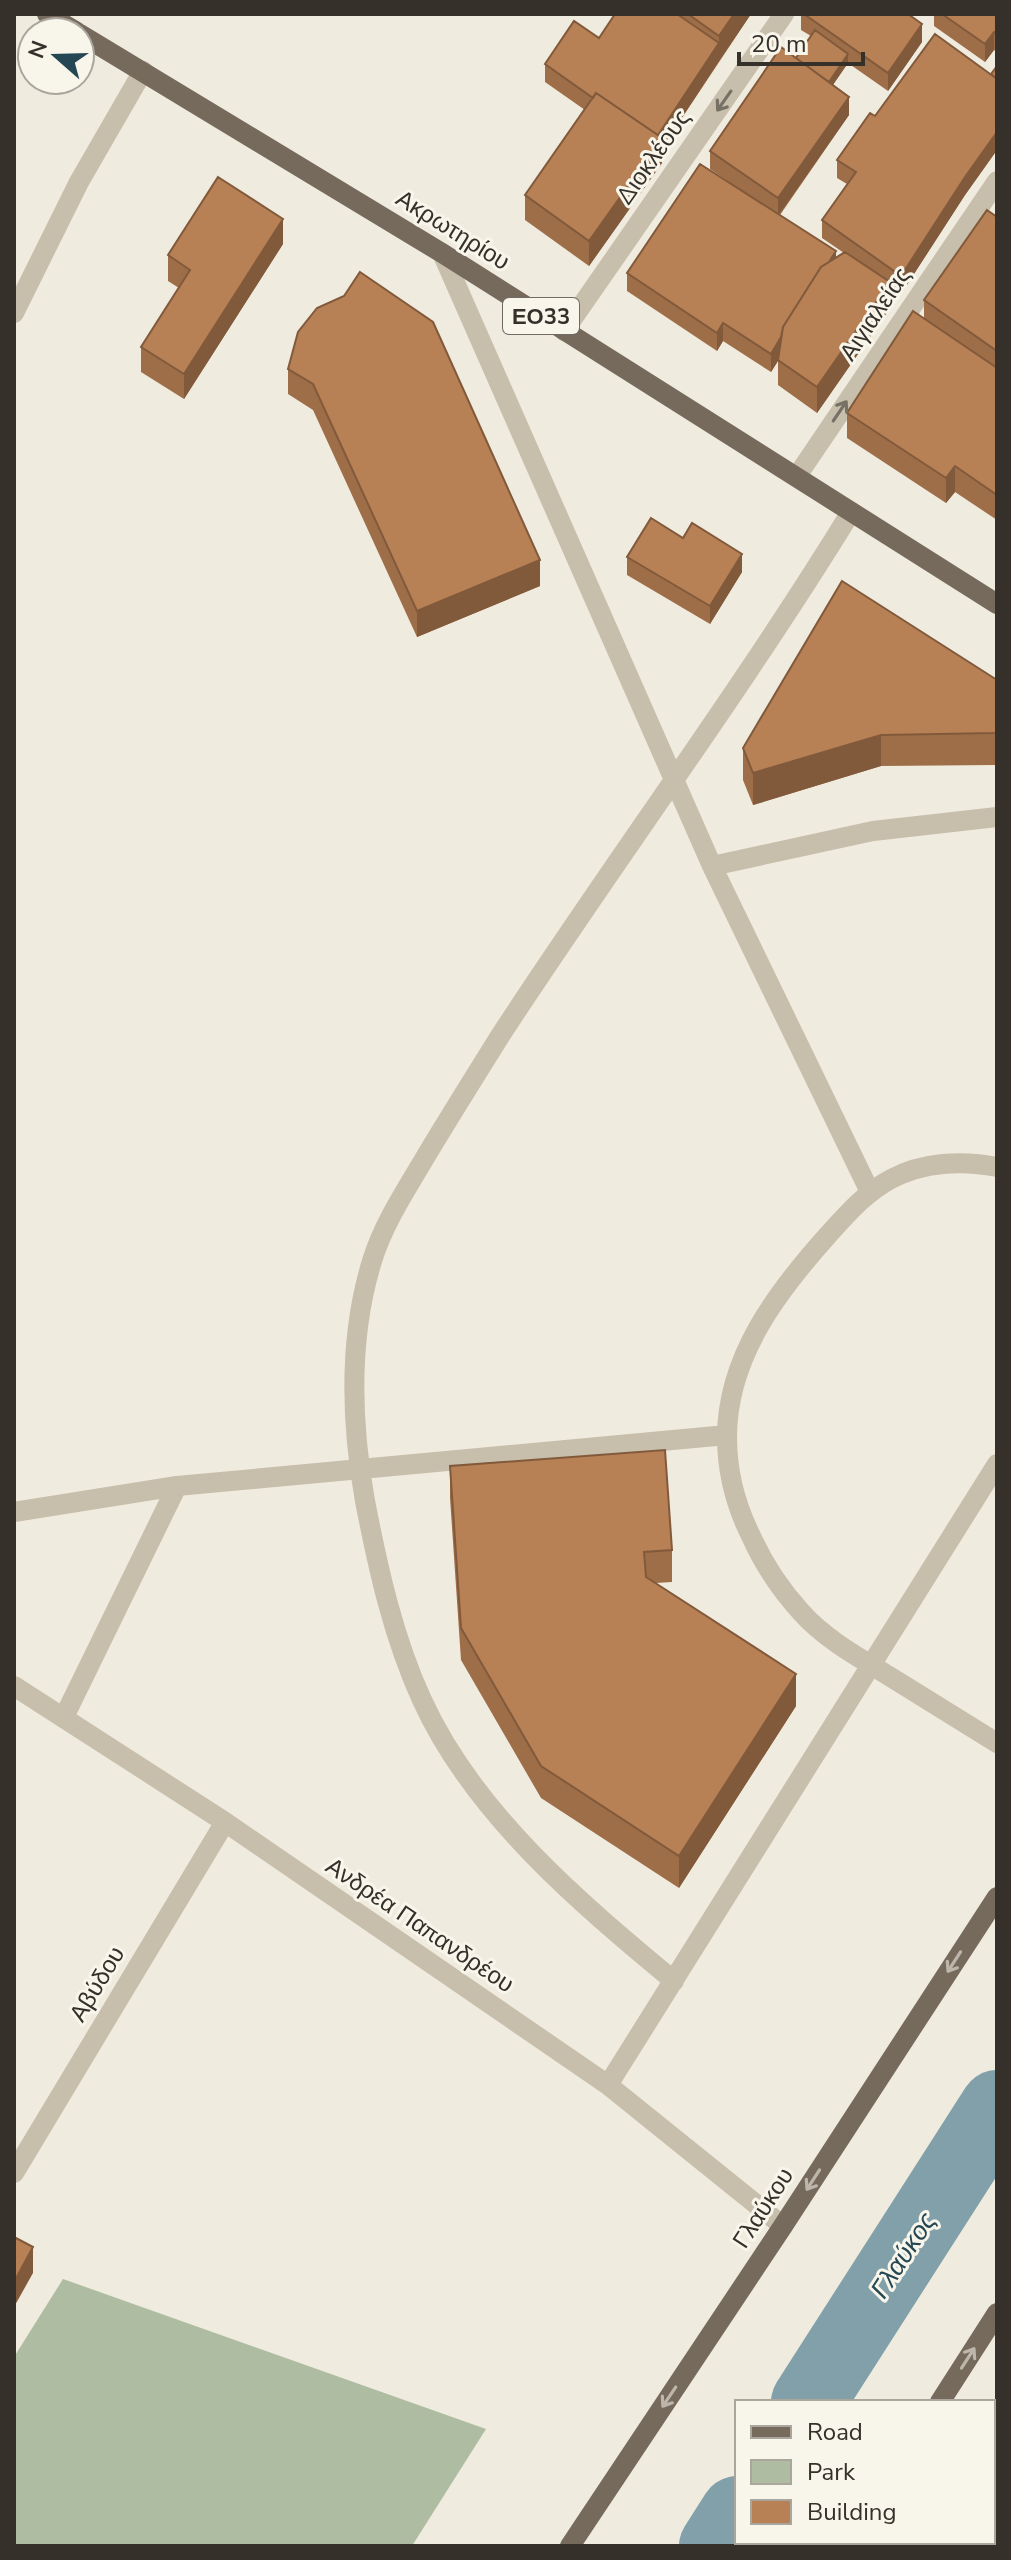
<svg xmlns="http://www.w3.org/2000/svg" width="1011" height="2560" font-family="'Nunito Sans',sans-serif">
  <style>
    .green { fill: #aebda1 }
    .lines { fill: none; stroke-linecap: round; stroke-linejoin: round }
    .river { stroke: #81a0aa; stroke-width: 74 }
    .lane { stroke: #c7beac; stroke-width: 16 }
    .street { stroke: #c7beac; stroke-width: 20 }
    .primary { stroke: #766a5d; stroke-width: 20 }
    .wall { fill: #9e6e49 }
    .shaded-wall { fill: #815a3c }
    .building { fill: #b88055; stroke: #815a3c; stroke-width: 2 }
    .oneway { stroke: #777064 }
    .oneway2 { stroke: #beb6ab }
    .labels { text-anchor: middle; stroke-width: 6; stroke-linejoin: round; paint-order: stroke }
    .shield { fill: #f8f5eb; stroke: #706b64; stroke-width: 2 }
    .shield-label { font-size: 22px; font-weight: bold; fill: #36302a }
    .street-label { font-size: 24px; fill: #36302a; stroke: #f8f5eb }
    .water-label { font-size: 26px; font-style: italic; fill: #244753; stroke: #f8f5eb }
  </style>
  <rect width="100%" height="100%" fill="#f0ebdf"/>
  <path class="green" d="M63 2279 486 2429 412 2546H14V2357Z"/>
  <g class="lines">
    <path class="river" d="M808 2402 997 2107
      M716 2546 737 2513"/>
    <path class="lane" d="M917 2542 920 2546"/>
    <path class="street" d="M442 253 712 866 870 1192
      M14 313 79 182 143 71
      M564 331 784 14
      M797 476 997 181
      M712 866 873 831 997 817
      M997 1167C962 1160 923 1162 891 1179 865 1193 847 1214 828 1235 777 1292 727 1357 727 1437 727 1471 736 1506 751 1536 763 1563 781 1590 801 1612 825 1639 858 1657 889 1676 925 1698 961 1721 997 1743
      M14 1512 177 1486 727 1435
      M14 1686 225 1822 608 2085 783 2226
      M64 1717 177 1486
      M674 1981C580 1903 474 1814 422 1700 393 1637 378 1568 365 1501 351 1422 348 1339 372 1261 383 1225 404 1193 423 1161 448 1119 474 1078 500 1036 615 860 741 691 851 512
      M608 2085 997 1464
      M14 2173 225 1822
      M993 2458 997 2460"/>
    <path class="primary" d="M47 14 77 32
      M80 34 442 253 997 604
      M940 2402 997 2313
      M570 2546 783 2226 997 1897
      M843 2546 845 2542"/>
  </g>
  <path class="wall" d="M615 14H751L662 148V163L589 266 525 220V195L585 110 545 82V64L599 38Z
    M801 14H908L922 42 888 91 848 63 833 85 849 115 780 215 836 258 844 253 822 238V220L847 184 837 178V160L875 116 991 74 997 66V150L965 195 901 294 890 286V308L817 413 778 385V361L771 372 723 341 717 351 627 291V273L729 182 710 169V151L796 58 811 36 801 30Z
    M934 14H997V52L994 50 985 62 934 26Z
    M997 217V520L955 492 946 503 847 438V413L924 319V300Z
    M283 244 184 399 141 372V347L179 288 168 281V255Z
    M344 296 540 586 417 637 313 410 288 394V369Z
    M627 557 742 572 710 624 627 575Z
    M997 680 995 765 881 766 753 805 743 780V748Z
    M450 1466 672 1550V1582L656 1583 796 1706 679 1888 541 1798 461 1660 450 1498Z"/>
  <path class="shaded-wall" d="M734 14H751L719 61V36Z
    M922 24V42L888 91V73Z
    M994 32V50L985 62V44Z
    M719 43V61L662 148V163L589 266V241Z
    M848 54V63L825 96V87Z
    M849 97V115L778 216V198Z
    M997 132V150L965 195 901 294V276L965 177Z
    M283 219V244L184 399V374Z
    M836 251V269L771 372V354Z
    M890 282V308L817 413V387Z
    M723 323V341L717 351V333Z
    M955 466V492L946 503V478Z
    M742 554V572L710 624V606Z
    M540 560V586L417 637V611Z
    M997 730V762L995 765V733Z
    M881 735V766L753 805V773Z
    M796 1674V1706L679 1888V1856Z
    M33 2247V2273L14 2307V2282Z"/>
  <path class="building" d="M615 14H677L719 43 658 135 596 93 593 98 545 64 574 21 599 38Z
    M688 14H734L719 36Z
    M804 14H908L922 24 888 73Z
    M942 14H997V35L994 32 985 44Z
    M815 30 848 54 829 82 796 58Z
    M935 34 997 79V132L965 177 901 276 822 220 856 172 837 160 870 113 875 116Z
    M781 47 849 97 778 198 710 151Z
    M997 66V79L991 74Z
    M596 93 662 138 589 241 525 195Z
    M700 164 836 251 829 262 821 267 783 327 781 337 771 354 723 323 717 333 627 273Z
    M218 177 283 219 184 374 141 347 190 270 168 255Z
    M987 210 997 217V351L924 300Z
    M845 252 890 282 817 387 778 360 783 327 821 267Z
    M360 272 433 322 540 560 417 611 313 384 288 369 298 332 317 308 344 296Z
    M913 311 997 368V495L955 466 946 478 847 413Z
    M651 518 683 538 692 523 742 554 710 606 627 557Z
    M842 581 997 680V730L995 733 881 735 753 773 743 748Z
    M665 1450 672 1550 644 1552 646 1577 796 1674 679 1856 541 1766 461 1628 450 1466Z
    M14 2237 33 2247 14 2282Z
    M956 2542H981L986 2546H953Z"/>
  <defs><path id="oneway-shaft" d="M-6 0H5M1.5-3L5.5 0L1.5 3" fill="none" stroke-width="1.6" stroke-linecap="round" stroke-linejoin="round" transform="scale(2)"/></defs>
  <g class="oneway">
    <use href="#oneway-shaft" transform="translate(724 101) rotate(125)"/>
    <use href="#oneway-shaft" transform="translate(840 411) rotate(-56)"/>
  </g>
  <g class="oneway2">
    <use href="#oneway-shaft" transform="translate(954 1962) rotate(123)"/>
    <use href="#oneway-shaft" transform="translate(813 2180) rotate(123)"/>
    <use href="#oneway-shaft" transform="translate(968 2358) rotate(-57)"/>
    <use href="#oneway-shaft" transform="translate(669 2397) rotate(124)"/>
  </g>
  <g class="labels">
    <rect class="shield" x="503" y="298" width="76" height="36" rx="6"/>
    <g class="shield-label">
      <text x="541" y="324">ΕΟ33</text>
    </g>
    <g class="street-label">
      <text transform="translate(653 157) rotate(-55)" y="8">Διοκλέους</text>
      <text transform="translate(453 230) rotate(32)" y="8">Ακρωτηρίου</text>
      <text transform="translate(875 314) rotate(-56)" y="8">Αιγιαλείας</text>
      <text transform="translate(420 1925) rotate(34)" y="8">Ανδρέα Παπανδρέου</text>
      <text transform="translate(97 1984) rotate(-59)" y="8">Αβύδου</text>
      <text transform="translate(763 2208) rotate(-57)" y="8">Γλαύκου</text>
    </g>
    <g class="water-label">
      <text transform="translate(903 2255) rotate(-57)" y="9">Γλαύκος</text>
    </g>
  </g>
  <rect width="1011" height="2560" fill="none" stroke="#36302a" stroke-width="32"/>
  <rect x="735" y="2400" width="260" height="144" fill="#f8f5eb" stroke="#aaa69e" stroke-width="2"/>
  <rect x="751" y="2426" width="40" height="12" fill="#766a5d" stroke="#aaa69e" stroke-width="2"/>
  <text x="807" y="2440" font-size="24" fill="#36302a">Road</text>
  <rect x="751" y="2460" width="40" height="24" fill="#aebda1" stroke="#aaa69e" stroke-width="2"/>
  <text x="807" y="2480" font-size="24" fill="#36302a">Park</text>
  <rect x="751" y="2500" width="40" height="24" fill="#b88055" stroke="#aaa69e" stroke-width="2"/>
  <text x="807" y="2520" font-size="24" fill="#36302a">Building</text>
  <g transform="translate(56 56) rotate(290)"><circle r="38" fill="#f8f5eb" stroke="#aaa69e" stroke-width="2"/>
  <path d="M0-6L14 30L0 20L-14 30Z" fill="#244753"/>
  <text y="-12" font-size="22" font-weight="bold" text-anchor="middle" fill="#36302a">N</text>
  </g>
  <path d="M739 52v12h124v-12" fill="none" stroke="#36302a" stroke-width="4"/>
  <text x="751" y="52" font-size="24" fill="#36302a" stroke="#f8f5eb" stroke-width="6" paint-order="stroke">20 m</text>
</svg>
